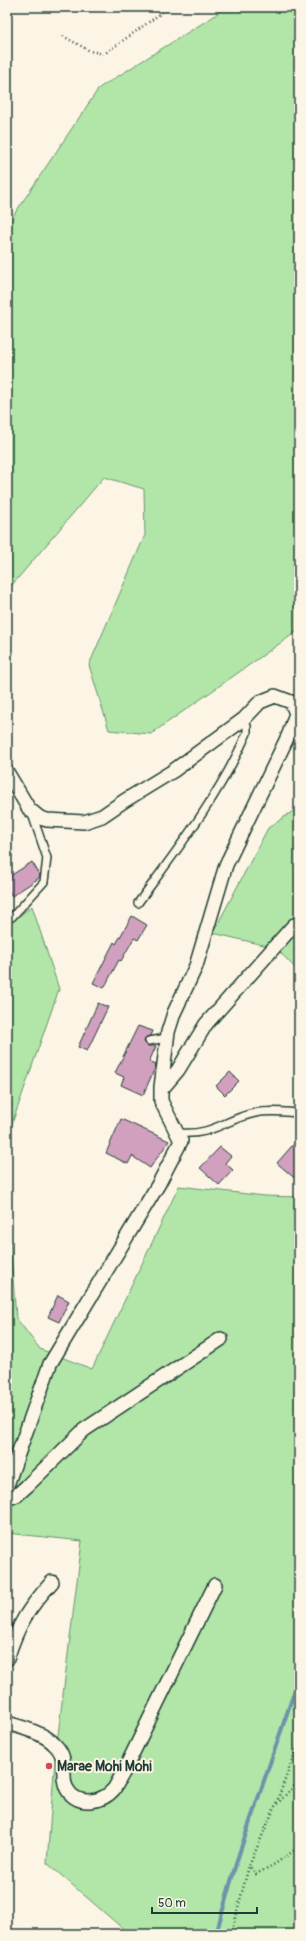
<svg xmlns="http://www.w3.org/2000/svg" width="306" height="1941" font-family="Pangolin,sans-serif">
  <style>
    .green { fill: #b1e6a8; stroke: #68926e }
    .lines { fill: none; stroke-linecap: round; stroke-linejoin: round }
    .stream { stroke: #6c93ab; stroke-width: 4 }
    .building { fill: #d1a0bf; stroke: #1f3d34 }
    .lane-casing { stroke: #1f3d34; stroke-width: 10 }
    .street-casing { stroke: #1f3d34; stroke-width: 16 }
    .path { stroke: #1f3d34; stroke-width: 2.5; stroke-dasharray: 1 3; stroke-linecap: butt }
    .lane { stroke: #fcf5e5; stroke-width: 7 }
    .street { stroke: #fcf5e5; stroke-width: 13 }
    .poi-dot { fill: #d1495b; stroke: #fcf5e5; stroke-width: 1.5 }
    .labels { text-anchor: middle; stroke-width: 4; stroke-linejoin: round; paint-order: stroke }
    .poi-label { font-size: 14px; font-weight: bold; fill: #1f3d34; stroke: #fcf5e5; text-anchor: start }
  </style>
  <rect width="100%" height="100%" fill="#fcf5e5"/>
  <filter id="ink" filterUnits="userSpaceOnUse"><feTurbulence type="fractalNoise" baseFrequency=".025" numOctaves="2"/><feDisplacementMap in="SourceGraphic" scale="8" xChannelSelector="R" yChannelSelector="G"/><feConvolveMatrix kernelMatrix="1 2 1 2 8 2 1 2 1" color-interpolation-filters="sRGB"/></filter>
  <g filter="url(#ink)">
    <path class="green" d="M225 7H299V630L151 734 109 730 89 665 145 535 144 489 104 477 7 591V225L99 88 214 16Z
      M299 807V972L276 948 213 933 268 828Z
      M32 906 59 989 7 1138V925Z
      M179 1186 264 1196 299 1197V1934H129L47 1863 55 1759 82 1541 7 1533V1199L16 1318 40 1349 92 1369Z"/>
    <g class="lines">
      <path class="stream" d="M216 1934 237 1860 299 1678"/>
    </g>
    <path class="building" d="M32 862 40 875 39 878 12 896 7 888V878Z
      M132 916 147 925 138 940 134 938 121 961 119 960 104 988 93 983 114 942 116 944Z
      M98 1003 108 1007 87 1051 78 1047Z
      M138 1026 153 1031 151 1036 146 1037 144 1042 148 1046H156L149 1062 156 1065 155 1068 143 1095 121 1085 124 1077 115 1073Z
      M230 1072 239 1081 225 1095 216 1086Z
      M121 1119 169 1141 150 1168 132 1156 128 1164 106 1153Z
      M299 1138V1182L277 1163Z
      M220 1147 231 1156 225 1163 233 1170 219 1185 200 1168Z
      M58 1295 69 1301 59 1322 48 1317Z"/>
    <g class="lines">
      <defs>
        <path id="lane" d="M138 903C177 850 220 795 247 733V726L244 719
          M12 917 44 882 47 858 32 814
          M149 1041 167 1038
          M178 1133C214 1136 225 1119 255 1113 269 1110 285 1112 299 1113"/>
        <path id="street" d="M7 772 29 809 40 818 47 820 84 822 102 816 124 801 173 771 244 719 260 702 275 696 291 702 296 713 289 734 226 865 196 966 174 1013 168 1032 161 1087V1101L181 1141 158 1185 50 1364 7 1485
          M161 1090 178 1070 206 1024 294 925 299 924
          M7 1495 9 1498 17 1495 27 1486 84 1430 221 1339
          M7 1659C18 1624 28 1609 52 1582
          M7 1723C21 1727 44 1733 54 1744 71 1760 59 1775 67 1789 77 1807 102 1803 114 1789 117 1784 120 1778 123 1773L215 1585"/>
      </defs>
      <use href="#lane" class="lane-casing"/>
      <use href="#street" class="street-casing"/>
      <path class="path" d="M63 36 90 51 104 54 170 7
        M299 1742 276 1804 249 1866 256 1874 275 1864 299 1847
        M277 1804 299 1781
        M231 1934 249 1866"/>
      <use href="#lane" class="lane"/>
      <use href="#street" class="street"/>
    </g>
  </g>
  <circle class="poi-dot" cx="49" cy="1766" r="4"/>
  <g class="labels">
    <g class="poi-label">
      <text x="57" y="1771">Marae Mohi Mohi</text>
    </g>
  </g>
  <rect width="306" height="1941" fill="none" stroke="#fcf5e5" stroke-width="24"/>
  <rect x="12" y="12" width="282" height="1917" fill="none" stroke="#1f3d34" stroke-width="1.5" filter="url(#ink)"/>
  <path d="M152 1907v6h105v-6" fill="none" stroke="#1f3d34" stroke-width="2"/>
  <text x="158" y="1907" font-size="12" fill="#1f3d34" stroke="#fcf5e5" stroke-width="3" paint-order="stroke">50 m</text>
</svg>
